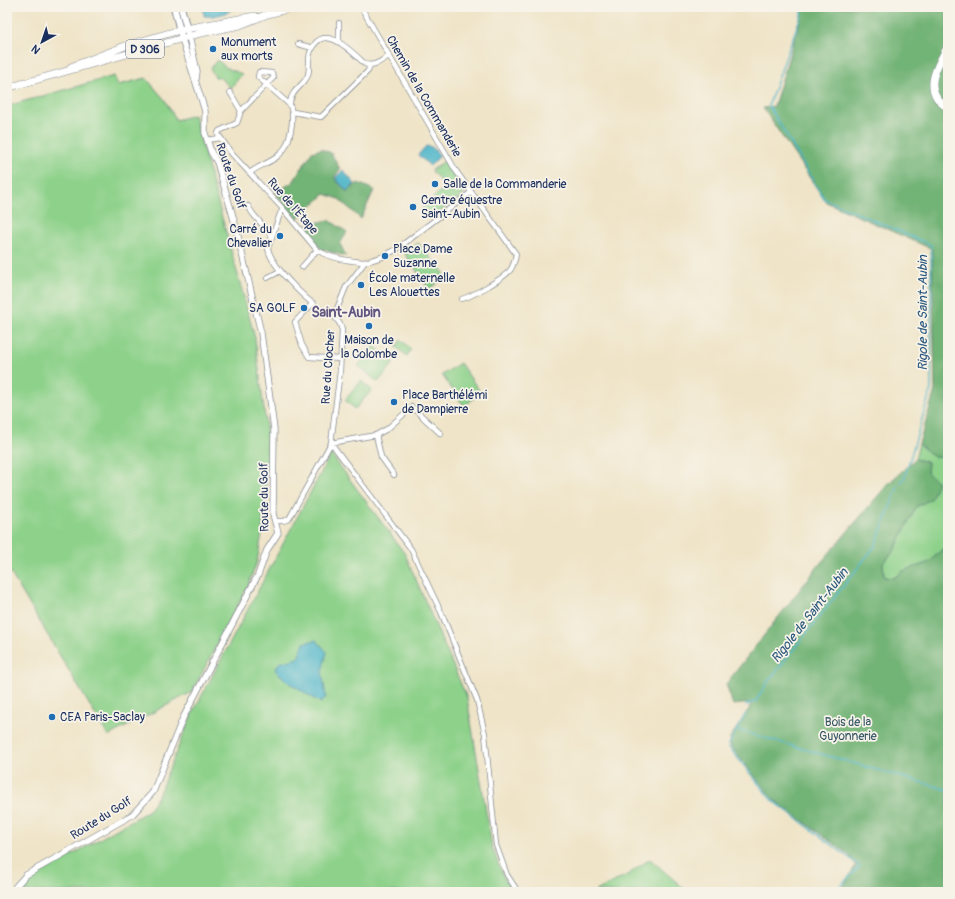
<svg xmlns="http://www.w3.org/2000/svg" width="955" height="899" font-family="Pangolin,sans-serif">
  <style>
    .green { fill: #8dd18a; stroke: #548074 }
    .forest { fill: #72b376; stroke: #46716a }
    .water { fill: #4ab4c8; stroke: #327293 }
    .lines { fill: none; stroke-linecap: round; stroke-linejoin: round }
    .stream { stroke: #4ab4c8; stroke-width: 1.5 }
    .minor-casing { stroke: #858a92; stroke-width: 6 }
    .tertiary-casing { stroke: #858a92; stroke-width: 7 }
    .secondary-casing { stroke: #858a92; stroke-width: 8 }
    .primary-casing { stroke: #858a92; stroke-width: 8 }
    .minor { stroke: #fff; stroke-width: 4.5 }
    .tertiary { stroke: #fff; stroke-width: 5.5 }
    .secondary { stroke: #fff; stroke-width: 6 }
    .primary { stroke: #fff; stroke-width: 7 }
    .poi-dot { fill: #1f6fb2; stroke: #f7f3e8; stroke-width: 1.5 }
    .labels { text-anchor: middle; stroke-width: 3.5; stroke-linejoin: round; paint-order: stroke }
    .shield { fill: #f7f3e8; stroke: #5d6a87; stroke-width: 1 }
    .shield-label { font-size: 11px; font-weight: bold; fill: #1b2f5e }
    .poi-label { font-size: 12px; fill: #1b2f5e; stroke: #f7f3e8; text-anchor: start }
    .street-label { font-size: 12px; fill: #1b2f5e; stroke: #f7f3e8 }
    .park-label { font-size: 12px; fill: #385869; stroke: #f7f3e8 }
    .water-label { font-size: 13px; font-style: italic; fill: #29577e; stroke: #f7f3e8 }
    .quarter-label { font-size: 14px; font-weight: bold; fill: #605681; stroke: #f7f3e8 }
  </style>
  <rect width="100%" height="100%" fill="#f7f3e8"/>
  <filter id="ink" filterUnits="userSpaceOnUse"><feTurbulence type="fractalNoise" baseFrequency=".025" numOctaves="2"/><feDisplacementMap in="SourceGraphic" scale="8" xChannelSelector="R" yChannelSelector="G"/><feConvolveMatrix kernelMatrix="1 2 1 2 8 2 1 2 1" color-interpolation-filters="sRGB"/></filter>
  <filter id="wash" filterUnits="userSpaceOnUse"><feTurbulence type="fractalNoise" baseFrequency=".012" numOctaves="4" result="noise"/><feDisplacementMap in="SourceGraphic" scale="16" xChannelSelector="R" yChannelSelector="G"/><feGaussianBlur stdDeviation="0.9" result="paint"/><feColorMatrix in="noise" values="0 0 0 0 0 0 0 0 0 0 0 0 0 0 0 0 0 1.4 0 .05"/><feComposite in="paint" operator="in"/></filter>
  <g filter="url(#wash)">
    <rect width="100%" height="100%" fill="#efe4c7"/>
    <path class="green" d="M217 60 227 68 242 74 231 88 219 77H215L210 69Z
      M114 76 118 85 146 78 165 100 176 120 194 115 255 338 269 449 262 534 257 562 248 586 192 692 108 736 7 567V106Z
      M445 161 465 193 432 218 422 208 445 187 431 170Z
      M418 243 444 273 446 277 429 289 405 254Z
      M401 340 411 349 407 356 396 347Z
      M374 346 394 363 378 382 358 366Z
      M460 363 481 393 464 406 442 375Z
      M361 381 372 390 355 409 345 400Z
      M919 444 934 457 948 458V543L930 562 903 571 894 578 884 577 883 563 894 551 916 507 931 499 927 473 928 462 915 459Z
      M331 454 405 554 467 698 492 847 504 878 514 892H20L32 878 148 811 157 798 192 714Z
      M650 859 688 892H594L629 874Z"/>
    <path class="forest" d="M804 7H948V458L934 457 919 444 935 390 932 249 826 202 763 108 774 106Z
      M321 149 331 153 340 169 334 178 347 192 358 183 374 190 361 219 339 199 325 194 297 219 275 193 293 182 312 152Z
      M329 220 347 232 340 244 346 256 321 249 301 226Z
      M915 459 928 462 927 473 938 482 931 499 916 507 894 551 883 563 884 577 894 578 903 571 930 562 948 543V892H840L856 865 849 855 773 799 731 747 730 738 749 709 751 703 733 705 726 684 819 565 888 484Z"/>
    <path class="water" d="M203 7H230V11C223 15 212 17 204 16Z
      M426 146 432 147 440 156 430 166 418 155Z
      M343 170 355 184 347 191 336 179V177Z
      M316 640 327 652 322 672 326 697 321 703 288 682 275 670 279 663 298 658 304 643Z"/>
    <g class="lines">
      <path class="stream" d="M769 104 804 7
        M769 106 824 199 931 245V389L904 479 901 482
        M746 705 756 701 767 683 875 546 898 486
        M746 713 728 746 771 799 860 866 834 892
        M737 730 948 790"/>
    </g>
  </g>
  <g filter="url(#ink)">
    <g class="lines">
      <defs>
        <path id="minor" d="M361 7 456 171 516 254C515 260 514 264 511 269 505 278 472 296 462 299
          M339 41V23
          M298 44 313 48
          M230 92 241 111
          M290 105 258 77 259 72 272 73 274 77 241 111 237 123 219 131 218 134 232 154 283 209 317 250C331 259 349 261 365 262
          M293 112 321 117 368 71 370 65
          M208 140 220 138
          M250 173C261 163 278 162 286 146 290 138 293 123 292 114 292 109 289 106 290 102 292 89 304 86 308 75 310 68 308 60 310 53 322 19 352 52 365 64 374 67 381 61 389 56
          M248 206 253 214 272 236
          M283 209 280 214 268 248C270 266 317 313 334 316
          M302 267 317 250
          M267 278 280 271
          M313 303 295 322 302 345 309 357 341 359
          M376 435 381 457 394 475
          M331 443 411 549 441 612 477 700 485 734 496 845 507 875 518 892
          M331 443 376 435 387 429 412 407 441 434
          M275 521H283L289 519 331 443 340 371 342 330 340 324 334 316 346 287 365 262 382 257 397 249 470 193"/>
        <path id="tertiary" d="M189 37 197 71 196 79
          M13 892 16 886 26 875 132 815 153 792 183 718 258 575 267 550 278 533 273 514 274 429 261 333 234 220 217 162 211 152 205 133V111L182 39"/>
        <path id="secondary" d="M174 7 182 39
          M181 7 189 37"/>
        <path id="primary" d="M948 46C936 67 921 92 948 108
          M71 67 128 45 180 30 255 16
          M7 88 201 33 240 25 265 15 294 7"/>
      </defs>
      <use href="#minor" class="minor-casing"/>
      <use href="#tertiary" class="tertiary-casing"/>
      <use href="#secondary" class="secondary-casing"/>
      <use href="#primary" class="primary-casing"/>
      <use href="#minor" class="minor"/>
      <use href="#tertiary" class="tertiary"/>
      <use href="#secondary" class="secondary"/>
      <use href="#primary" class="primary"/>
    </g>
  </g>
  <g class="poi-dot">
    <circle cx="213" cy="49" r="4"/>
    <circle cx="435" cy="184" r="4"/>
    <circle cx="413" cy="207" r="4"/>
    <circle cx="280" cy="236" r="4"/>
    <circle cx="385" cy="256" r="4"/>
    <circle cx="361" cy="285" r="4"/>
    <circle cx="304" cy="308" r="4"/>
    <circle cx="369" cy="326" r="4"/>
    <circle cx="394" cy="402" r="4"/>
    <circle cx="52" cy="717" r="4"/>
  </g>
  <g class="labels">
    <rect class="shield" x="126" y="40" width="38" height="18" rx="3"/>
    <g class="shield-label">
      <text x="145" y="53">D 306</text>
    </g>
    <g class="poi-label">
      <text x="221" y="46">Monument<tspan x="221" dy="14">aux morts</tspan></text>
      <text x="443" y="188">Salle de la Commanderie</text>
      <text x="421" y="204">Centre équestre<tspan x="421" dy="14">Saint-Aubin</tspan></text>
      <text x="272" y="233" text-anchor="end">Carré du<tspan x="272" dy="14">Chevalier</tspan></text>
      <text x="393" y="253">Place Dame<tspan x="393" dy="14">Suzanne</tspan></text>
      <text x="369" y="282">École maternelle<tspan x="369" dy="14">Les Alouettes</tspan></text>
      <text x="296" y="312" text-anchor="end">SA GOLF</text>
      <text x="369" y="344" text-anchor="middle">Maison de<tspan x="369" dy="14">la Colombe</tspan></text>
      <text x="402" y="399">Place Barthélémi<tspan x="402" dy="14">de Dampierre</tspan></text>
      <text x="60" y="721">CEA Paris-Saclay</text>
    </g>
    <g class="street-label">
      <text transform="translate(424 96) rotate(60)" y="4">Chemin de la Commanderie</text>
      <text transform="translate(231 176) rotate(71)" y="4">Route du Golf</text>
      <text transform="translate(293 206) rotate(49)" y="4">Rue de l'Étape</text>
      <text transform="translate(328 367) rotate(-86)" y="4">Rue du Clocher</text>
      <text transform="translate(264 497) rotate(-91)" y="4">Route du Golf</text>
      <text transform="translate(101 818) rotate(-32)" y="4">Route du Golf</text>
    </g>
    <g class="park-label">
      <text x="848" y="726">Bois de la<tspan x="848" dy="14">Guyonnerie</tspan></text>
    </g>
    <g class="water-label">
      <text transform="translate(922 313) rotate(-90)" y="5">Rigole de Saint-Aubin</text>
      <text transform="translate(809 615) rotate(-52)" y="5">Rigole de Saint-Aubin</text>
    </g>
    <g class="quarter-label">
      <text x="346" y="317">Saint-Aubin</text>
    </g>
  </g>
  <rect width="955" height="899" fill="none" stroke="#f7f3e8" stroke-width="24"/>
  <g transform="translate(42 42) rotate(220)" stroke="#f7f3e8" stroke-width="3" paint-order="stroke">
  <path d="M0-3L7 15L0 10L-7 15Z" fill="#1b2f5e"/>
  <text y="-6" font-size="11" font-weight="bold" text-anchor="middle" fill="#1b2f5e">N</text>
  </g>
</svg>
